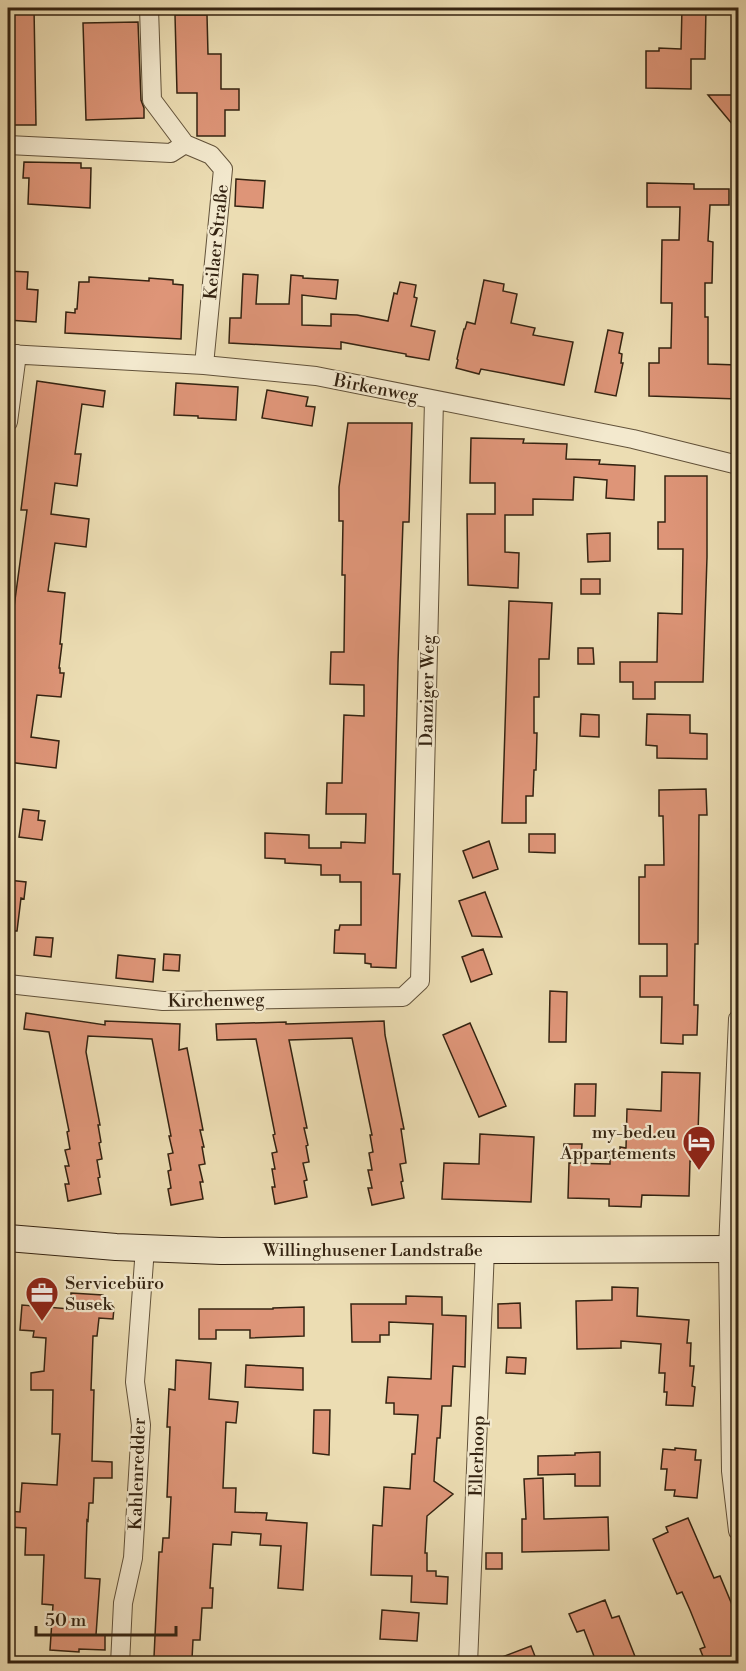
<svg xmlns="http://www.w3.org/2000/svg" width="746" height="1671" font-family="'Libre Bodoni',serif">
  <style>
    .building { fill: #de9578; stroke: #342311; stroke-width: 1.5 }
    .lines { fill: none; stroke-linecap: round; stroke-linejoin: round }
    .street-casing { stroke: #62523a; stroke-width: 20 }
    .secondary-casing { stroke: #342311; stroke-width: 28 }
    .street { stroke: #f3e9ce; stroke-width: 18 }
    .secondary { stroke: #f3e9ce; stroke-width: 26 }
    .labels { text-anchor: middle; stroke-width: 4.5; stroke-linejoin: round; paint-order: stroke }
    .street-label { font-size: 18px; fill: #342311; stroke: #f3e9ce }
    .poi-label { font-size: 18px; fill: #342311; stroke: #f3e9ce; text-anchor: end }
  </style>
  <rect width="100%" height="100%" fill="#ecddb3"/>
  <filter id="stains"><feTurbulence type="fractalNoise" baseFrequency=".00333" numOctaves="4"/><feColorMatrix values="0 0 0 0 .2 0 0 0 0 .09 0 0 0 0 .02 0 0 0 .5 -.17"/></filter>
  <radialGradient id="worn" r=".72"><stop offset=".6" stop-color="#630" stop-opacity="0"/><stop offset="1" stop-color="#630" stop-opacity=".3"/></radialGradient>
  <path class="building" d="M8 8H34L36 125H8Z
    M682 8H706L705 59H691V89L646 88V51H659V48L681 49Z
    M175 15H207L208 54H221V89H239V110H225V136H197V93H177Z
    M138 22 141 100 144 108V118L86 120 83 23Z
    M708 95H738V131Z
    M24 162 81 163V168H91L90 208 28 204 29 178H23Z
    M236 179 265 181 263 208 235 206Z
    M647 183 694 184V189H729V205H710L708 241 713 242 712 283H705V317H708V364L738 365V399L649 396V363H659V348H671L672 303H661L662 240H679L680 207H647Z
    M8 271 28 272 27 289 38 290 36 322 8 320Z
    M243 274 258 275 256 304H289L291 275 303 276V278L338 280 336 299 302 295V325L331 326V314L357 315 388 321 394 293 397 294 400 282 416 285 414 297 417 298 411 326 435 331 429 360 406 356V354L341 342V349L229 343 230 318H241Z
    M89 277 149 281V278L173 280V284L183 285 181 339 65 333 66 312 75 313V309H77L79 282H89Z
    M484 280 504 284 503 291 517 294 511 323 535 328 533 335 573 342 564 385 481 369 479 374 456 368 458 360 457 359 464 329H465L467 322 475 324Z
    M608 330 623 333 619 353 622 354 621 363H623L616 396 595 392Z
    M37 381 105 391 103 407 82 404 75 454H81L77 486 55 483 51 514 89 519 86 547 55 543 48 591 65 593 60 644H62L59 668H60V673H64L61 697 37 695 31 737 59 741 56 768 8 762V652L27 510H21Z
    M176 383 238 387 236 420 198 418V416L174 415Z
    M267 390 308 397 306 406 315 407 312 426 262 418Z
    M348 423H412L409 522H403L398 662 393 874H400L396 968 371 967V964L365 963V954L334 953 335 930H339L340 925H361V882H340V875H321V865L285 863V859L265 858V833L309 835V848H341V842L365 843 366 814H326L327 783H342L344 715 364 716V685L330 684 331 652H344L345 575H342L343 521H339V487Z
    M471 438 524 439 523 443 567 444 566 459 600 460 599 464 635 466 634 500 606 498 607 480 574 477 573 500 533 499V515H505V552L519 553 518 588 468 585 467 514H495V483H470Z
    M665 476H707V557L703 682H655V699H633V682H620V662H657L658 613 682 614 683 549H658V522H665Z
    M610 533V561L588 562 587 534Z
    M581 579H600V594H581Z
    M509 601 552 603 549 659H539V697H534V733H537L536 770H534L533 796H526V823H502Z
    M578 648H593L594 664H578Z
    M581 714 599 715V737L580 736Z
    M647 714 690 715V733L707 734V759L657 758V746L646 745Z
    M706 789 707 815H699L698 944H695L694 1005H698L697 1035H683V1044L661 1043 662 997H640V976H667V944H639V877H645V865H664L663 816H659V790Z
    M23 809 39 811 38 820 45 821 42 840 19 837Z
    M529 834H555V853L529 852Z
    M489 841 498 869 473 878 463 851Z
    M8 880 26 882 24 899 21 898 17 931H8Z
    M485 892 502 937 472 936 459 901Z
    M36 937 53 938 51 957 34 955Z
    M483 949 492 974 471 982 462 957Z
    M164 954 180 955 179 971 163 970Z
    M118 955 155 959 153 982 116 978Z
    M550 991 567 992 566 1042H549Z
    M26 1013 105 1025V1021L180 1024 179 1050 187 1048 203 1130H200L204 1147H202L205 1164 199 1165 203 1182H200L203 1199 171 1205 168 1189 171 1188 168 1171 171 1170 168 1154 173 1153 169 1136H171L152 1039 88 1036 86 1052 100 1125H98L101 1142 99 1143 102 1159 97 1160 100 1177 98 1178 101 1194 68 1201 65 1184H69L65 1166H69L65 1150 70 1149 67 1132 69 1131 49 1032 24 1029Z
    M384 1021 385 1035 404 1129H401L406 1163 400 1164 403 1181 401 1182 404 1198 372 1205 368 1188H372L368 1170H372L369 1153 373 1152 370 1135H372L352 1038 289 1040 307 1128H304L308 1145 306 1146 309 1162 303 1163 307 1180 304 1181 307 1197 275 1204 272 1187H275L272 1169H275L272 1153 277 1152 273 1135 275 1134 256 1039 217 1040 216 1024 286 1022V1024Z
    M470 1023 506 1106 479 1117 443 1035Z
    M662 1072 700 1073 698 1133H701L700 1161H690L689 1196 642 1195 641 1207 609 1206V1199L568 1198 569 1163 610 1164V1154H620V1147L626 1148 627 1109 661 1111Z
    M575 1084H596L595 1116H574Z
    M480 1134 534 1137 531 1202 442 1199 444 1163 479 1164Z
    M564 1144H582L581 1159H563Z
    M612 1287 638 1288 637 1316 689 1320 687 1343H691L690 1366H694L692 1386 695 1387 693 1406 666 1405 667 1392H664L665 1373H659L661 1344 621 1341V1348L577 1349 576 1301 612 1300Z
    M71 1293 103 1295 114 1308 113 1319 99 1318 97 1336H93L91 1390H94L92 1461 112 1462V1478H94L93 1503H89L88 1521 87 1520 85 1578 100 1579 96 1635H105V1650L79 1649V1652L50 1650 53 1605 42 1604 44 1555H25L26 1528 8 1527V1511L20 1512 22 1483 57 1485 60 1434H52L53 1390H31V1373L44 1371 46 1338 33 1337 34 1331 20 1330 22 1305 70 1309Z
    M406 1296 442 1297V1315L466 1316 465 1367 453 1366 451 1406H442L440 1438H437L434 1481 453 1494 427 1516 425 1553H427V1571H436V1576L448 1577 447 1604 411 1602 412 1576 371 1575 373 1525 382 1526 384 1487 410 1489 412 1454H415L418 1415 394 1414V1403H386L388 1377 431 1379 433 1324 389 1322V1335H380V1342H352L351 1304H406Z
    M520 1303 521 1328H498V1304Z
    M304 1307V1336L250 1338V1330H216V1339H199V1309H273V1308Z
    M507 1357 526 1358 525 1374 506 1373Z
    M176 1360 211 1363 209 1399 238 1402 236 1423 226 1422 223 1488H236L235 1512 267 1513 266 1520 307 1523 303 1590 278 1588 281 1546 260 1545 261 1534 232 1532 231 1545 213 1544 210 1588H213L212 1608H202L200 1640H193L192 1659 154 1657 159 1552H162L163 1538H169L171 1497H167L170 1427H167L169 1389 175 1390Z
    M246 1365 303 1368V1390L245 1387Z
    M314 1410H330L329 1455 313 1453Z
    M675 1448 696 1450 695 1460H701L697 1498 674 1496 675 1490H665L667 1469H661L663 1449 675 1450Z
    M600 1452V1486H575V1474L538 1475V1456L575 1455V1453Z
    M543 1478 544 1519 608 1517 609 1550 522 1552V1519H526L524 1479Z
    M688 1518 714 1578 720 1576 738 1619V1664H706L700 1649 705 1647 690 1610 682 1592 677 1594 653 1539 668 1532 666 1527Z
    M486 1553H502V1569H486Z
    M605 1600 612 1618 619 1616 638 1664H597L584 1630 577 1632 569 1614Z
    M382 1610 419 1613 417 1641 380 1639Z
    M531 1646 538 1664H490L489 1662Z"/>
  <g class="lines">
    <defs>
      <path id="street" d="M149 8 152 100 185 144 211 155 223 169 204 365
        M8 145 171 153 185 144
        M8 354 204 365 316 376 633 439 738 465
        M8 422 17 354
        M8 984 163 1001 403 997 420 981 434 400
        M738 1019 728 1249 731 1471 738 1531
        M120 1664 123 1603 133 1558 141 1425 135 1382 145 1248
        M468 1664 485 1249"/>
      <path id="secondary" d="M8 1238 116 1247 221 1251 738 1249"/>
    </defs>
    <use href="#street" class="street-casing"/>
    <use href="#secondary" class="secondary-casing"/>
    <use href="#street" class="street"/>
    <use href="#secondary" class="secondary"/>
  </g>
  <defs>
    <symbol id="hotel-pin" viewBox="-11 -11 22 30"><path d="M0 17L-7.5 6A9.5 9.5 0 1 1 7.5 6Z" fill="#8f2418" stroke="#f3e9ce"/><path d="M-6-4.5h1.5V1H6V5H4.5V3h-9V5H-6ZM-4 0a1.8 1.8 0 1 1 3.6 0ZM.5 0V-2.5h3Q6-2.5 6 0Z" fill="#fff"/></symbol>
    <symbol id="office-pin" viewBox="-11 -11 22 30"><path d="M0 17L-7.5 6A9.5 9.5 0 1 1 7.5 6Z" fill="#8f2418" stroke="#f3e9ce"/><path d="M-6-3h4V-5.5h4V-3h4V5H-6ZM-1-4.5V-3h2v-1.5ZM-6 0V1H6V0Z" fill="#fff"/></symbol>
  </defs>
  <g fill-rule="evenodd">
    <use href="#hotel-pin" x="680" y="1123" width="38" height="52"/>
    <use href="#office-pin" x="23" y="1274" width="38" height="52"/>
  </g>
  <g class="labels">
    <g class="street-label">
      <text transform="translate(216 242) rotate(-84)" y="6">Keilaer Straße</text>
      <text transform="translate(376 388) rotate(11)" y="6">Birkenweg</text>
      <text transform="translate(427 691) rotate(-89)" y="6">Danziger Weg</text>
      <text transform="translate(216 1000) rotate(-1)" y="6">Kirchenweg</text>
      <text x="373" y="1256">Willinghusener Landstraße</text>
      <text transform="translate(477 1456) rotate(-88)" y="6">Ellerhoop</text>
      <text transform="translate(137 1474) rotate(-88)" y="6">Kahlenredder</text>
    </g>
    <g class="poi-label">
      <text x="676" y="1138">my-bed.eu<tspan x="676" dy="21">Appartements</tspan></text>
      <text x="65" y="1289" text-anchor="start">Servicebüro<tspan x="65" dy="21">Susek</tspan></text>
    </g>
  </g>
  <rect width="746" height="1671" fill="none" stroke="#ecddb3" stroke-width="30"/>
  <rect x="9" y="9" width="728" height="1653" fill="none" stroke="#342311" stroke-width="3"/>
  <rect x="15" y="15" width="716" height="1641" fill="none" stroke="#342311" stroke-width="1.5"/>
  <path d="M36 1626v9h140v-9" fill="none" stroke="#342311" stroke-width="3"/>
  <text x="45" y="1626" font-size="18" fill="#342311" stroke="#f3e9ce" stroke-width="4.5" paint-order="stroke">50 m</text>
  <rect width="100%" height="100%" filter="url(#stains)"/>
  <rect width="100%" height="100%" fill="url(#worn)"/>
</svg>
